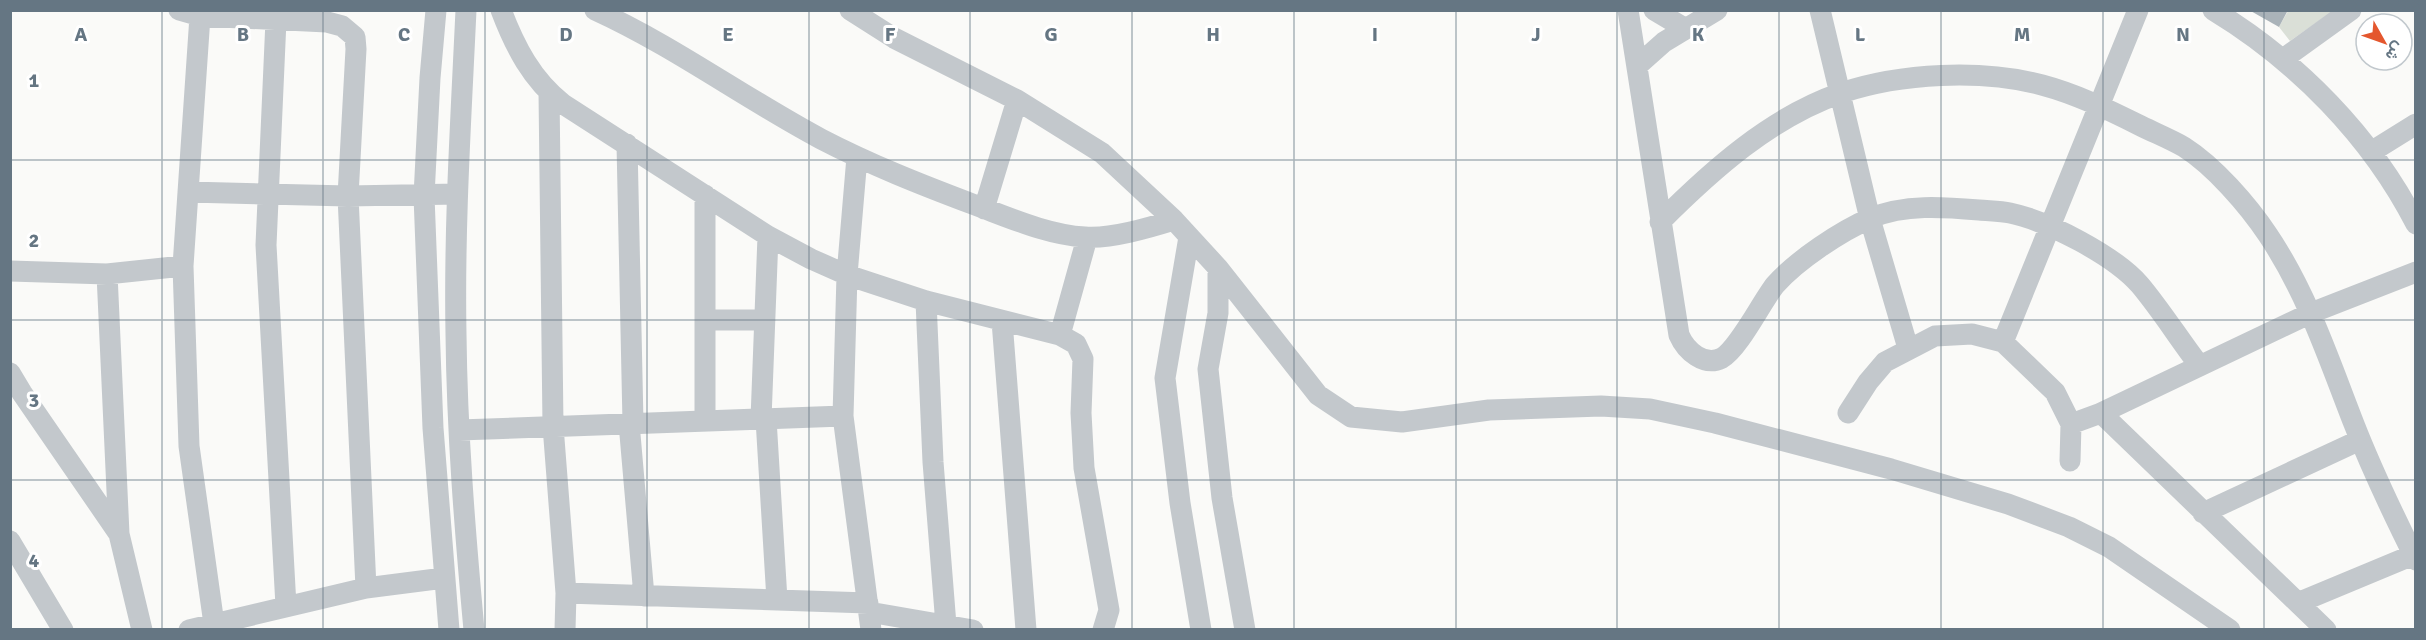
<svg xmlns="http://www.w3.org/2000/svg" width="2426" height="640" font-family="Signika,Vazirmatn,sans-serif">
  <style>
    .green { fill: #dadfd7 }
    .building { fill: #aab3b9 }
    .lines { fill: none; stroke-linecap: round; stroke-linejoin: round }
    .minor { stroke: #c3c8cc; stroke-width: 21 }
    .grid { fill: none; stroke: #657683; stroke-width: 1.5; stroke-opacity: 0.55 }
    .grid-label { font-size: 20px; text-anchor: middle; font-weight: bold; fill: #657683; stroke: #fff; stroke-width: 6; stroke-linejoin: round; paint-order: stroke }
  </style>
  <rect width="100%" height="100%" fill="#fafaf8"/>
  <path class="green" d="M2288 11H2333L2290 41 2279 27Z"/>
  <path class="building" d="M2249 10H2288L2279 27Z"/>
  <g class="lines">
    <path class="minor" d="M179 10 200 16 327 22 342 26 355 37 356 49 348 196 366 588
      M436 10 430 78 424 196 433 428 449 630
      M466 10C461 118 454 226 456 334 457 433 465 531 474 630
      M501 10C515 47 532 80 563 104L768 236 811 259 847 275 926 301 1060 335 1087 238
      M595 10C674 46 744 98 821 139 871 165 922 185 975 205 1010 218 1048 235 1085 237 1111 239 1148 228 1174 220
      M850 10 894 38 1017 100 1102 153 1174 220 1218 268 1318 395 1351 417 1402 422 1489 410 1601 406 1650 409 1715 423 1891 469 2008 504 2069 527 2109 547 2230 630
      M1628 10 1679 335C1686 351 1704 367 1722 358 1739 348 1761 303 1775 285 1797 260 1841 231 1871 218 1905 204 1943 207 1979 210 1989 211 2000 211 2010 213 2048 221 2115 256 2140 285 2161 310 2179 339 2199 365
      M1654 10 1686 29
      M1820 10 1870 219 1908 348
      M2213 10C2297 61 2371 136 2416 224
      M200 16 183 266 189 446 214 624
      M276 20 266 245 286 606
      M2283 59 2351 10
      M1637 66 1664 42 1717 10
      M549 92 553 426 566 593 565 630
      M627 144 633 423
      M2371 152 2416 124
      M857 157 847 275 843 416 871 630
      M188 192 348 196 457 194
      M984 209 1017 100
      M1660 222C1712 170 1771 117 1841 93 1901 73 1981 69 2042 85 2076 94 2109 110 2141 126 2155 133 2170 139 2184 147 2214 166 2248 205 2268 235 2307 293 2329 360 2354 424 2372 470 2394 516 2416 560
      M1189 237 1165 378 1180 503 1201 630
      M1218 268V313L1208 369 1222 498 1245 630
      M10 271 107 274 183 266
      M107 274 119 534
      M926 301 933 462 946 625
      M705 320H765
      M1002 321 1026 630
      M1060 335 1076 344 1083 359 1081 413 1084 468 1109 610 1103 630
      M2003 342 2138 10
      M10 373 22 393 119 534 142 630
      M1848 413 1868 382 1885 362 1935 336 1972 334 2003 342 2055 392 2071 424 2070 461
      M2101 413 2326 630
      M761 419 768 236
      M766 419 777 600
      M705 421V195
      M629 423 644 596
      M2071 424 2101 413 2311 313 2416 272
      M459 430 843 416
      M2203 513 2360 440
      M10 541 63 630
      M566 593 868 603
      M2300 602 2413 555
      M869 612 973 630
      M189 630 366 588 444 578"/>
  </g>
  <path class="grid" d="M162 10V630M323 10V630M485 10V630M647 10V630M809 10V630M970 10V630M1132 10V630M1294 10V630M1456 10V630M1617 10V630M1779 10V630M1941 10V630M2103 10V630M2264 10V630M10 160H2416M10 320H2416M10 480H2416"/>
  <g class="grid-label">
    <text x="81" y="41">A</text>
    <text x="243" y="41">B</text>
    <text x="404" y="41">C</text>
    <text x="566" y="41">D</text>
    <text x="728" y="41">E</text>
    <text x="890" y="41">F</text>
    <text x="1051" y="41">G</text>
    <text x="1213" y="41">H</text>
    <text x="1375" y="41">I</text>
    <text x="1536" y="41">J</text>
    <text x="1698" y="41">K</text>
    <text x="1860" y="41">L</text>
    <text x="2022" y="41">M</text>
    <text x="2183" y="41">N</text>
    <text x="34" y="87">1</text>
    <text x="34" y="247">2</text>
    <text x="34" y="407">3</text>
    <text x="34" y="567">4</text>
  </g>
  <rect width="2426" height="640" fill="none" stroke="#657683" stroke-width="24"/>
  <g transform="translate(2384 42) rotate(130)"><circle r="28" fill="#ffffff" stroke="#c1c8cd" stroke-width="1.5"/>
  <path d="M0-4.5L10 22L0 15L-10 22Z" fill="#e4572e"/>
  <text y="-9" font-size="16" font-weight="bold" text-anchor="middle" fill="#657683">ش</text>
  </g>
</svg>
